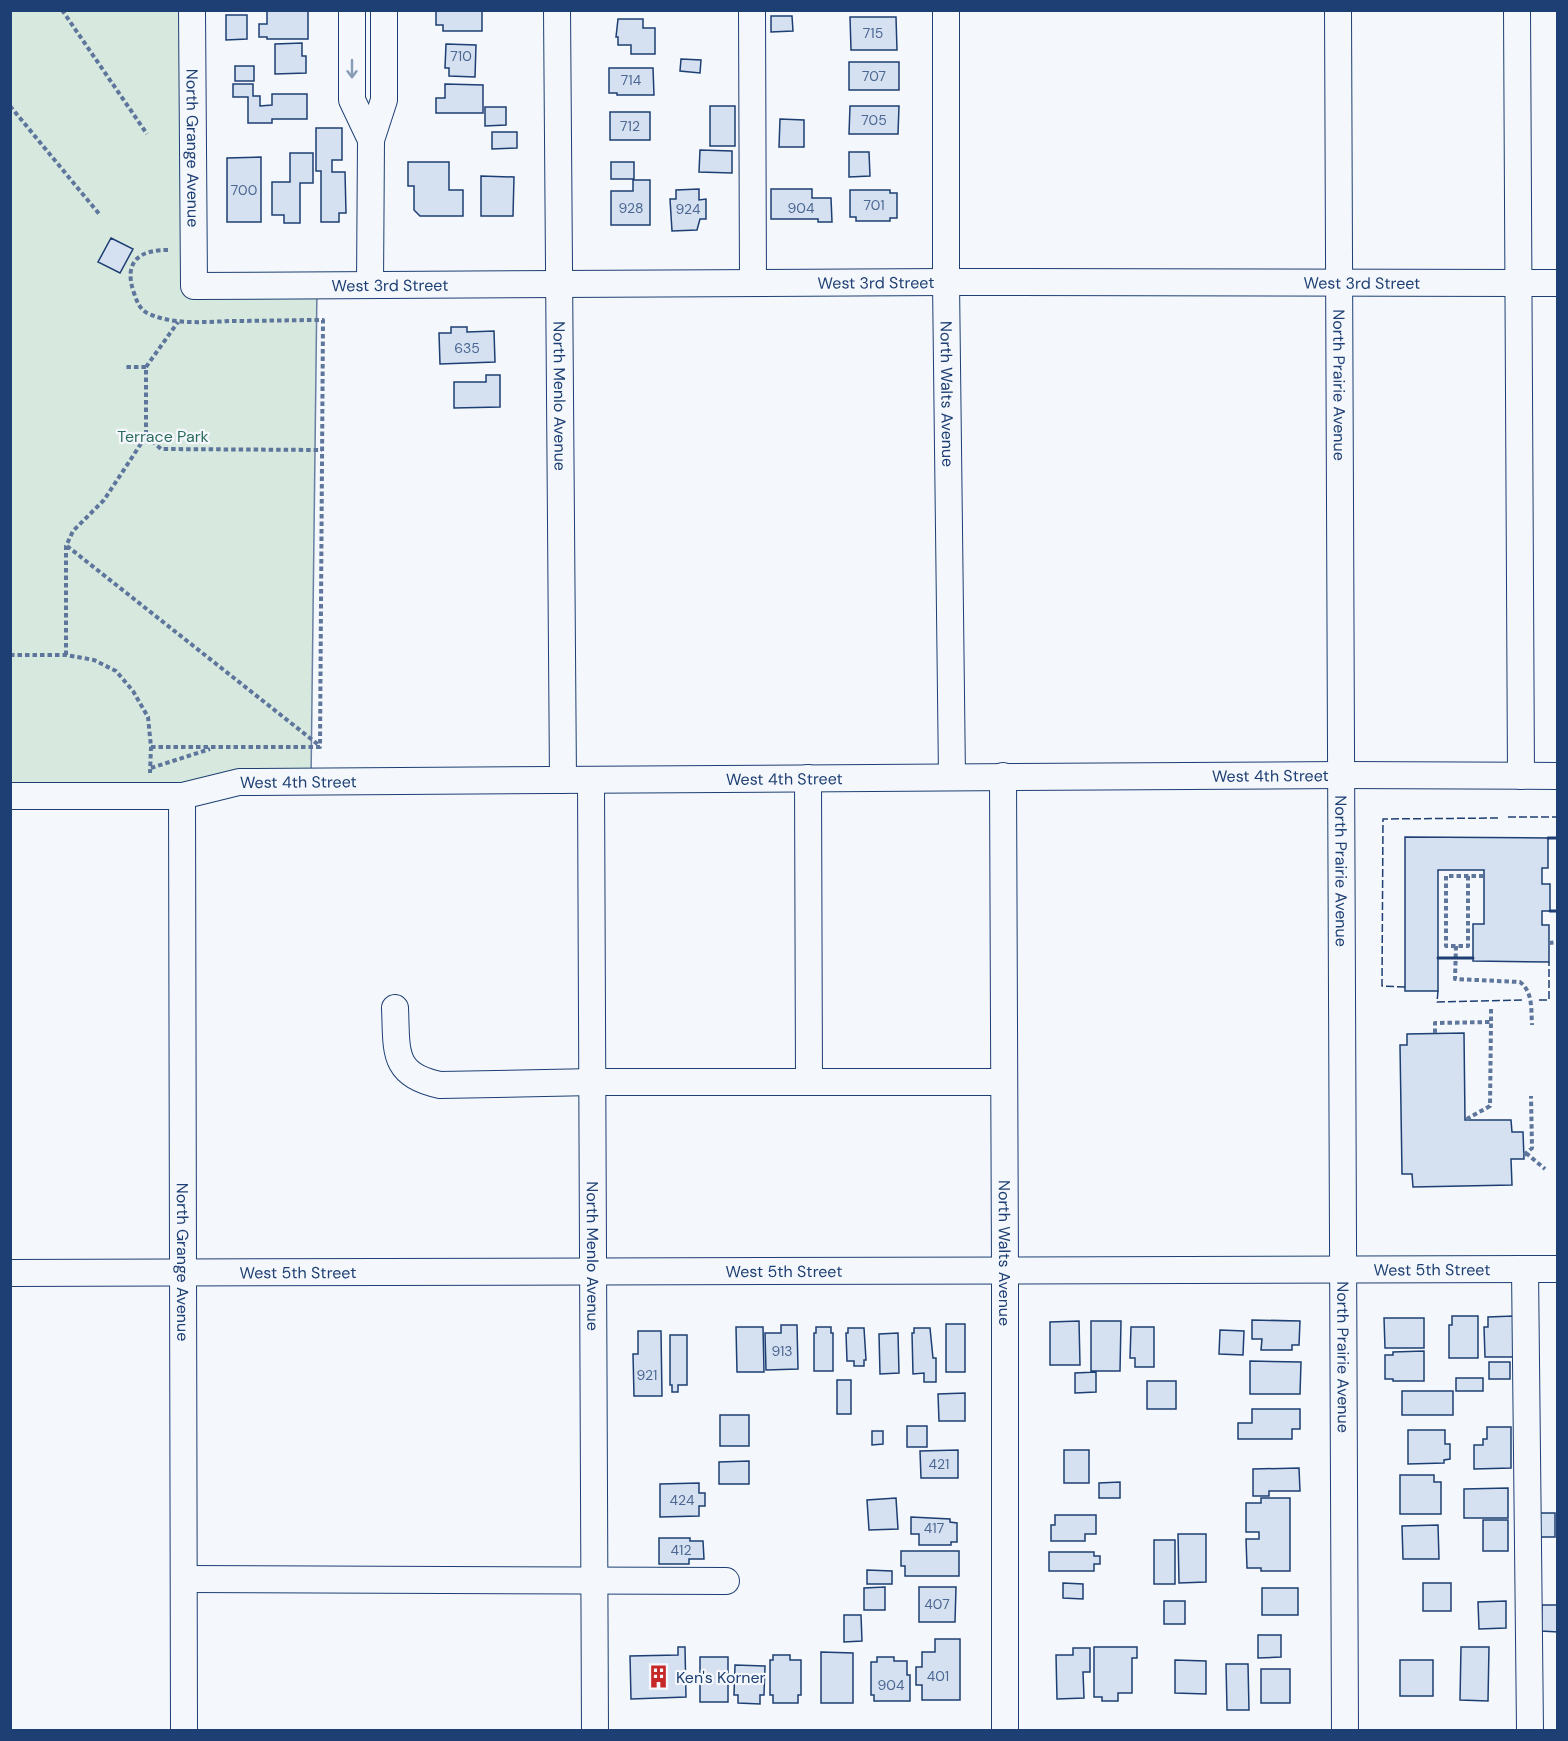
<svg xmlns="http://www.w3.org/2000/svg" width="1568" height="1741" font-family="'DM Sans',sans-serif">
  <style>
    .green { fill: #d7e8df; stroke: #687fa3; stroke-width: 1.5 }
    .building { fill: #d5e0f0; stroke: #1d3f73; stroke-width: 1.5 }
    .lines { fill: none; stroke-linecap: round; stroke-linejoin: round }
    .minor-casing { stroke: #1d3f73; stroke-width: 28 }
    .path { stroke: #5e769c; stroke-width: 4; stroke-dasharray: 4.5 3; stroke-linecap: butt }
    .minor { stroke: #f4f7fb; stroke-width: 26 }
    .fence { stroke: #1d3f73; stroke-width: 1.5; stroke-dasharray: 8 3; stroke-linecap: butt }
    .wall { stroke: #1d3f73; stroke-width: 3 }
    .oneway { stroke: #889bb7 }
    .labels { text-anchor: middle; stroke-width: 4.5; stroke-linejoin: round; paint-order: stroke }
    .number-label { font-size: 14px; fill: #4b6792 }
    .street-label { font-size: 16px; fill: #1d3f73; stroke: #f4f7fb }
    .park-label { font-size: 16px; fill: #2c6c60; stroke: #f4f7fb }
    .poi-label { font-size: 16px; fill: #1d3f73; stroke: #f4f7fb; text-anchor: start }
  </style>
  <rect width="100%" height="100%" fill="#f4f7fb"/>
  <path class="green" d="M11 11H192L194 285H317L311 781 11 793Z"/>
  <path class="building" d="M267 10H308V39H267V37H259V24H267Z
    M436 10H482V31H443V25H436Z
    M226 15H247V39L226 40Z
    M771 16H792L793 31 771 32Z
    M850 17H896L897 50H851Z
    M618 19H643V28H655V54H631V45H618V37H616Z
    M302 43V56H306V73L275 74V44Z
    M446 44 476 45 475 77 449 76V68H445Z
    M681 59 701 60 700 73 680 71Z
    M849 62H899V90H849Z
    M235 66H254V81H235Z
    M609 68H653L654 95H617V93H609Z
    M233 84H253V96H260V106L272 105V94H307V119H272V123H248V97H233Z
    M445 84 483 85V113H436V98H445Z
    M710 106H735V146H710Z
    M850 106H899L898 134H849Z
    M485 107H506V125L485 126Z
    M610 112H650V140H610Z
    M780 119 804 120V147H779Z
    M316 128H342V160H332V172H345L346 213H339V222H321V171H316Z
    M492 132H517V148L492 149Z
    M700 150 732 151V173L699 172Z
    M849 152H869L870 176 849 177Z
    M290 153H313V183H300V223H284V215H272V182H290Z
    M261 157V222H227V158Z
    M408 162H449V190H463V216H420L414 210V186H408Z
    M611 162H634V179H611Z
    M481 176 514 177 513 216H481Z
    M633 180H650V225H611V191H633Z
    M699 189V200L706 199V219H700L697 230 672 231 670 199H676V190Z
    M771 189H812V198H831L832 222H818V219H771Z
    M850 190H890V193H897V218H890V221H856V217H850Z
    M111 238 133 249 120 273 98 262Z
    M451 327H467V332L494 331 495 362 440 364 439 333H451Z
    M486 375H500V407L454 408V382H486Z
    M1405 837 1548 838V868H1542V884H1550V911H1542V925H1549V962L1473 961V924H1484V870H1438V991H1405Z
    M1464 1033 1465 1120H1511L1512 1132H1523L1524 1159H1511L1512 1185 1413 1187 1412 1174H1402L1400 1045H1407V1034Z
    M1452 1316H1478V1358H1449V1325H1452Z
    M1513 1316V1357H1485L1484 1327H1488V1317Z
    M1384 1318H1424V1348H1385Z
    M1252 1320 1300 1321 1299 1345H1292V1350H1261L1262 1339H1252Z
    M1079 1321 1080 1365H1050V1322Z
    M1091 1321H1121L1120 1371H1091Z
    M946 1324H965V1372H946Z
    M781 1325H797L798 1369 766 1370 765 1333H781Z
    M736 1327H763L764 1372H737Z
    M816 1327H831V1333H833V1371H814V1333H816Z
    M1131 1327H1154V1367H1135V1358H1130Z
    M848 1328H864L866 1360H864V1366H854V1361H847L846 1333H848Z
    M914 1328H930L933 1358H936V1382H924V1373L913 1374 912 1333H914Z
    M1220 1330 1244 1331 1243 1355 1219 1354Z
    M638 1331H661L662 1396H634L633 1354H638Z
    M898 1333 899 1373 880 1374 879 1334Z
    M670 1335H687V1385H678V1392H672V1385H670Z
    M1424 1351V1381H1393V1379H1385V1355H1393V1352Z
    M1250 1361 1301 1362 1300 1394H1250Z
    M1489 1362H1510V1379H1489Z
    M1096 1372V1392L1075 1393V1373Z
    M1456 1378H1483V1391H1456Z
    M837 1380H851V1414H837Z
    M1147 1381H1176V1409H1147Z
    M1402 1391H1453V1415H1402Z
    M965 1393V1421H939L938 1394Z
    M1252 1409H1300V1429H1292V1439H1238V1423H1252Z
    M720 1415H749V1446H720Z
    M907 1426H927V1447H907Z
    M1487 1427H1511V1468L1474 1469V1445H1483V1439H1487Z
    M1408 1430H1445V1444H1450V1459L1444 1460V1463L1408 1464Z
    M872 1431H883V1444L872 1445Z
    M958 1450V1478H921L920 1451Z
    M1064 1450H1089V1483H1064Z
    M749 1461V1484H719V1462Z
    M1299 1468 1300 1491H1269V1496H1253V1469Z
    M1400 1475H1434V1482H1441V1514H1400Z
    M1120 1482V1498H1099V1483Z
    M699 1483V1493H705V1506H699V1516L660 1517V1484Z
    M1508 1488V1518H1464V1489Z
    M896 1498 898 1529 869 1530 867 1500Z
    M1261 1498H1290V1571H1261V1568H1247L1246 1539H1259V1532H1246V1503H1261Z
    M1533 1513H1555V1537H1533Z
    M1055 1515H1096V1534H1085V1541H1051V1525H1055Z
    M911 1517 950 1519V1522L957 1523V1542H951V1545H919V1534H911Z
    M1483 1520H1508V1551H1483Z
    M1438 1525 1439 1559H1403L1402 1526Z
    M1178 1534H1206V1582L1179 1583Z
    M659 1538H690V1541H703L704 1559H689V1564H659Z
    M1154 1540H1175V1584H1154Z
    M901 1551H959V1576H905V1566H901Z
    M1049 1552H1094V1556H1100V1564H1094V1571H1049Z
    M867 1570 892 1571V1584H867Z
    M1063 1583 1083 1584V1599L1063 1598Z
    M1423 1583H1451V1611H1423Z
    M885 1587V1610H864V1588Z
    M919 1587H956L955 1622H919Z
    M1262 1588H1298V1615H1262Z
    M1164 1601H1185V1624H1164Z
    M1506 1601V1628L1479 1629 1478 1602Z
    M1542 1605H1558V1632L1541 1631Z
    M844 1615H861L862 1641 844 1642Z
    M1258 1635H1281V1657L1258 1658Z
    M935 1639H960V1700H922V1685H916V1667H922V1652H935Z
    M678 1647H685L686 1697 631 1699 630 1656 678 1655Z
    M1094 1647H1137V1658H1132V1693H1118V1701H1102V1697H1094Z
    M1461 1647H1489L1488 1701 1460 1700Z
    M1073 1648H1090V1672H1083L1084 1698 1057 1699 1056 1655H1073Z
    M821 1652 853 1653V1703H821Z
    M773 1655H790V1660H801V1695H798V1703H773V1695H770V1660H773Z
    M700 1657H728V1702H700Z
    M877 1657H894V1661H907V1675H910V1701H874V1695H871V1662H877Z
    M1175 1660 1206 1661V1694L1175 1693Z
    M1400 1660H1433V1696H1400Z
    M1226 1664H1248L1249 1710H1227Z
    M735 1665 765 1666 764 1695H760V1704L738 1703V1695H734Z
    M1261 1669H1290V1703H1261Z"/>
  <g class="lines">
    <defs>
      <g id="minor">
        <path id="s1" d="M192 10 194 286 946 282 1558 283"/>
        <path d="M352 10V100L371 140"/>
        <path id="s2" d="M557 10 563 780"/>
        <path d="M752 10 753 283"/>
        <path id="s3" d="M946 10V282L952 777"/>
        <path id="s4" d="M1338 10 1345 1730"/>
        <path d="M1517 10 1521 776"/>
        <path d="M370 285 371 140 384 100V10"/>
        <path id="s5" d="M1003 776 1005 1272V1730"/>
        <path d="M808 778 809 1081"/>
        <path id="s6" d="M591 780 595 1730"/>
        <path id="s7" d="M10 796H182L239 782 1342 775 1558 776"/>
        <path id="s8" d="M182 796 184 1730"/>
        <path d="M395 1008C397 1050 391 1075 440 1085L594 1082H1004"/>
        <path d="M1525 1269 1530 1730"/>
        <path id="s9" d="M10 1273 1558 1269"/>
        <path d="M184 1579 726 1581"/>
      </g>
    </defs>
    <use href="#minor" class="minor-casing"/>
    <path class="path" d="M62 10 147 134
      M10 11 11 10
      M10 106 100 215
      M146 367 178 322
      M146 436 161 449 322 450
      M67 546 320 746
      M10 655H66L94 660 116 671 133 691 148 717 151 747 150 773
      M66 655V546L73 531 104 500 146 436V367H126
      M151 747H320L323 320C292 320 262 321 231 321 204 322 175 325 149 314 140 310 137 302 134 293 123 262 139 249 170 250
      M151 768 210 749
      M1468 876V946H1446V876H1484
      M1549 943 1558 942
      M1456 946 1455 979 1520 982C1533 992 1531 1009 1532 1025
      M1491 1009V1022
      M1435 1033V1023L1491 1022 1490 1106 1465 1120
      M1526 1153 1545 1169
      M1524 1155 1532 1148 1531 1096"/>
    <use href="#minor" class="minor"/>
    <path class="fence" d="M1508 817H1558
      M1405 987 1382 986 1383 819 1500 818
      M1438 991 1437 1002 1524 1000
      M1539 1000H1549V962"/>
    <path class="wall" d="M1548 838H1558
      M1550 911H1558
      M1438 958H1473"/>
  </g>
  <defs><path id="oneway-shaft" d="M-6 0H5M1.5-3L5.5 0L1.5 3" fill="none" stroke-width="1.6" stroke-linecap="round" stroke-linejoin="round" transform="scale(1.5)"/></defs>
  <use class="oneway" href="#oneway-shaft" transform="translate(352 69) rotate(90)"/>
  <defs>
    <symbol id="building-bare" viewBox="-9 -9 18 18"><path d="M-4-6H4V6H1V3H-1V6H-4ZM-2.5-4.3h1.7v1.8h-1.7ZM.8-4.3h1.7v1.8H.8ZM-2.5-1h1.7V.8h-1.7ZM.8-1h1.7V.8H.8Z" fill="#c62828" stroke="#f4f7fb" stroke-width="2.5" paint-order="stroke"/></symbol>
  </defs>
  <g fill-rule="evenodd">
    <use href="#building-bare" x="642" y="1660" width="33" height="33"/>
  </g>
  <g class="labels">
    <g class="number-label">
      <text x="873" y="38">715</text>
      <text x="461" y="61">710</text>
      <text x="874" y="81">707</text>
      <text x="631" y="85">714</text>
      <text x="874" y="125">705</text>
      <text x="630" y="131">712</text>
      <text x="244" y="195">700</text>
      <text x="874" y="210">701</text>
      <text x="631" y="213">928</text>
      <text x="801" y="213">904</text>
      <text x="688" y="214">924</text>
      <text x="467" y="353">635</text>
      <text x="782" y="1356">913</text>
      <text x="647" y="1380">921</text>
      <text x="939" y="1469">421</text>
      <text x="682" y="1505">424</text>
      <text x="934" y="1533">417</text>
      <text x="681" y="1555">412</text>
      <text x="937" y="1609">407</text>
      <text x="938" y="1681">401</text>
      <text x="891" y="1690">904</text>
    </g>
    <g class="street-label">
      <text dy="6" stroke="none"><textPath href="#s1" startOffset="138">North Grange Avenue</textPath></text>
      <text dy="6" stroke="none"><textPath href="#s1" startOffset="958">West 3rd Street</textPath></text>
      <text dy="6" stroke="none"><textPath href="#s1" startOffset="1444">West 3rd Street</textPath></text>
      <text dy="6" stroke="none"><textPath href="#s1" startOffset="472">West 3rd Street</textPath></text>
      <text dy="6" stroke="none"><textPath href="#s4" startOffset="375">North Prairie Avenue</textPath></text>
      <text dy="6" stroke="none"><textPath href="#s3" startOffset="384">North Walts Avenue</textPath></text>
      <text dy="6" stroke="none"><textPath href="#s2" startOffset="386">North Menlo Avenue</textPath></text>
      <text dy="6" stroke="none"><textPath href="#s7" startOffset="1262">West 4th Street</textPath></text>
      <text dy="6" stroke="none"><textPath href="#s7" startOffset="776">West 4th Street</textPath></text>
      <text dy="6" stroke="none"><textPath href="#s7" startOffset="290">West 4th Street</textPath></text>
      <text dy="6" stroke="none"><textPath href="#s4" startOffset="861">North Prairie Avenue</textPath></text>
      <text dy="6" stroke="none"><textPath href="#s5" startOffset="477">North Walts Avenue</textPath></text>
      <text dy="6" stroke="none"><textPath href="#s6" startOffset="476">North Menlo Avenue</textPath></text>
      <text dy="6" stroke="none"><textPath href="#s8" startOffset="466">North Grange Avenue</textPath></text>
      <text dy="6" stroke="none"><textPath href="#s9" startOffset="1422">West 5th Street</textPath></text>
      <text dy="6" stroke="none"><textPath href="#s9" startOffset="774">West 5th Street</textPath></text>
      <text dy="6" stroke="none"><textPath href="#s9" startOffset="288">West 5th Street</textPath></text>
      <text dy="6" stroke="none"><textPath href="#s4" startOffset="1347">North Prairie Avenue</textPath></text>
    </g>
    <g class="park-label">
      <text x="163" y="442">Terrace Park</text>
    </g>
    <g class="poi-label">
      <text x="676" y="1683">Ken's Korner</text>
    </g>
  </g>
  <rect width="1568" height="1741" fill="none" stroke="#1d3f73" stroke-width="24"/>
</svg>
